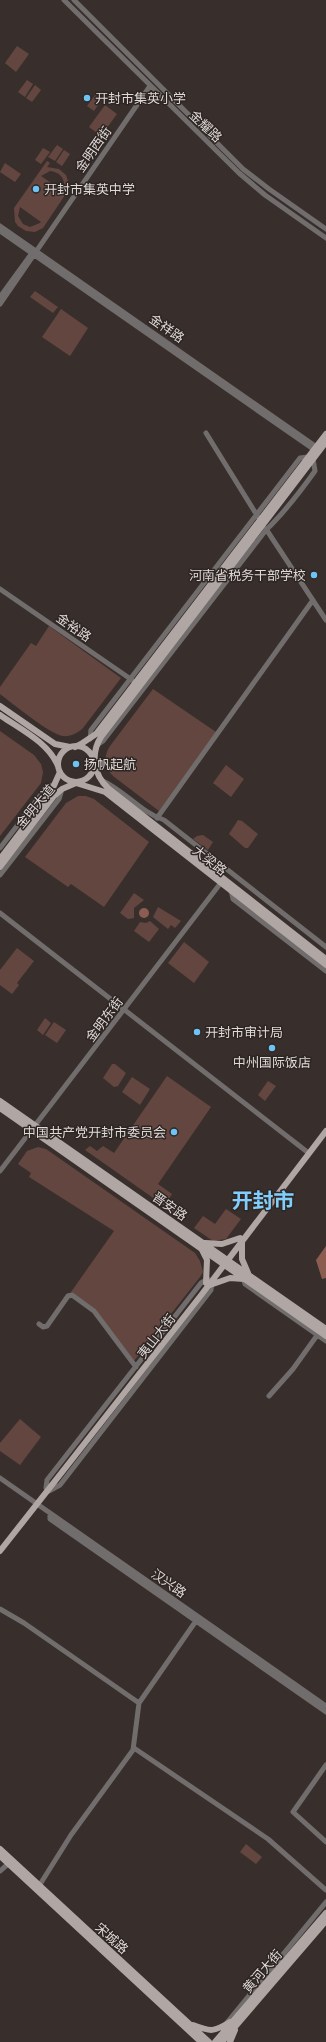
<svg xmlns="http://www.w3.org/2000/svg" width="326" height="2042" font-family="'Noto Sans','Noto Sans SC',sans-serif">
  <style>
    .green { fill: #63463f; fill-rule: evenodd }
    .water { fill: #8b5d51 }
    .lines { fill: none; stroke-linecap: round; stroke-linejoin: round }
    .minor { stroke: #716d6c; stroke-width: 5 }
    .major { stroke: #b0a7a5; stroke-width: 6 }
    .poi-dot { fill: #6fc2f4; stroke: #2e2623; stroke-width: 1.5 }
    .labels { text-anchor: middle; stroke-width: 3; stroke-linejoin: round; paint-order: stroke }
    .poi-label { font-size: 13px; fill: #dfd9d8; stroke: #2e2623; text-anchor: start }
    .street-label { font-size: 13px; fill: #dfd9d8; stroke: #2e2623 }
    .town-label { font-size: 21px; font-weight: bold; fill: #81cdfc; stroke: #2e2623 }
  </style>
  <rect width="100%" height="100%" fill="#382f2d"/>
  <path class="green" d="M17 46 29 54 16 72 5 63Z
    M27 80 33 84 25 97 18 92Z
    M35 85 41 90 32 102 26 98Z
    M95 95 102 99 94 111 87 106Z
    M105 105 117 114 101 136 89 127Z
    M57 145 63 149 55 161 48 157Z
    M43 148 50 152 41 164 35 160Z
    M64 150 70 154 62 166 56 162Z
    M47 161 50 163 47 167 59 169 66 175 68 181 67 192 43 228 35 232 26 231 18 226 15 222 14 208ZM50 171C61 172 67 181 63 191L41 176ZM20 207 41 222 40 223 30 227 23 224 18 216Z
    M5 163 21 174 15 182 0 172Z
    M35 291 58 307 53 313 30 297Z
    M61 309 88 328 70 356 42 337Z
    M49 626 121 678 83 728C78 733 70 737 63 736 51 735 12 703 0 694V687L31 643 36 646Z
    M153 689 216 732 159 811 113 776C104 767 103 757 110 746Z
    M0 731 34 755 41 764 43 772 41 783 0 836Z
    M226 765 244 779 231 797 213 783Z
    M78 796H86L94 799 149 842 104 907 71 884 68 887 25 857 66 803Z
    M238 820 242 821 258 834 248 848H245L229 834Z
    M203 835 213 842 208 850 193 839 197 836Z
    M134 893 144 900 134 908V918L128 919 120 913Z
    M158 907 181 921 175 928 171 925 168 929 153 917Z
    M150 921 159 929 149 942 134 931 140 922 146 923Z
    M184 942 209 962 194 983 168 963Z
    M17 948 34 961 17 983 19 985 12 994 0 985V970Z
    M45 1018 51 1023 43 1035 37 1030Z
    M54 1022 66 1030 57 1043 45 1035Z
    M112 1064H115L126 1073 118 1086 114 1087 103 1078Z
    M167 1076 211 1107 158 1184 172 1194 166 1203 178 1212 176 1214 85 1150 90 1146 97 1151 103 1146 114 1153Z
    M132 1077 150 1089 140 1105 122 1092Z
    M268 1081 276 1086 265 1101 258 1095Z
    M38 1147 46 1149 195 1253 200 1261 203 1272 200 1277 134 1361 95 1309 71 1292 114 1231 29 1177 31 1173 18 1164 27 1151Z
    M226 1209 241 1219 226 1239 213 1241 194 1228 203 1216 215 1224Z
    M20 1419 41 1437 20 1465 0 1451V1443Z
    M246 1844 262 1857 256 1864 240 1852Z"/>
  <path class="water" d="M139 913a5 5 0 1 1 10 0a5 5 0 1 1-10 0Z
    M326 1246V1278L322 1279 316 1260Z"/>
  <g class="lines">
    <path class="minor" d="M64 0 239 173 265 195 326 238
      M74 0 243 169 269 189 326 229
      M0 226 318 448
      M0 231 316 451
      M0 297 32 253
      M0 304 150 86
      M206 433 258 517
      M266 529 326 620
      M0 589 132 680
      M90 739 91 730 300 458 308 457
      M97 745 103 741 266 530C285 512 300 492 315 471L313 459
      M101 780C124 790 140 812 164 820L326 947
      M157 818 313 600
      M0 848 46 788 55 784
      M0 875 59 799 62 789
      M231 890 233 899 326 971
      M0 913 306 1151
      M0 1171 223 880
      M243 1277 245 1284 326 1341
      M39 1324 43 1327 47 1326 68 1296 72 1295 94 1311 136 1367
      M269 1396 293 1369 318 1334
      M0 1478 326 1706
      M46 1488 47 1480 201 1283 208 1279
      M49 1491 60 1485 211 1290 212 1282
      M50 1513V1519L326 1712
      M0 1609 24 1623 139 1703
      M134 1748 268 1839 326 1890
      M326 1765 293 1812 326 1842
      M0 1871 8 1864
      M39 1886 71 1835 133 1750 139 1703 198 1618
      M225 2025 326 1902"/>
    <path class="major" d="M326 442 101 737C90 754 94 775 108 788L326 959
      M0 706 55 744 70 747
      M0 715C20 729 48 742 58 766
      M58 764a18 18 0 1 1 36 0a18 18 0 1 1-36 0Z
      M75 747 81 744 96 734 326 434
      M0 859 51 792 60 772
      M0 867 54 796 62 789 76 783 105 792 326 965
      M0 1101 326 1329
      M0 1108 326 1336
      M242 1242V1259L248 1273
      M205 1243 222 1244 240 1238
      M201 1248 207 1260 206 1283
      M210 1285 230 1278 244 1279
      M0 1551 202 1294 326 1131
      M0 1849 209 2042
      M0 1856 201 2042
      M193 2025C211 2032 214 2032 230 2022
      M215 2042 326 1913
      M222 2042 326 1921
      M230 2042 235 2030"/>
  </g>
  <g class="poi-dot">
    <circle cx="87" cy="98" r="4"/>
    <circle cx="36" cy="189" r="4"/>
    <circle cx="314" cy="575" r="4"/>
    <circle cx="76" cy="764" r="4"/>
    <circle cx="197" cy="1032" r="4"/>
    <circle cx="272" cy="1048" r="4"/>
    <circle cx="174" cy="1132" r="4"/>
  </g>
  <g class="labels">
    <g class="poi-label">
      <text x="95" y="103">开封市集英小学</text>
      <text x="44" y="194">开封市集英中学</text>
      <text x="306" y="580" text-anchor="end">河南省税务干部学校</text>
      <text x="84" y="769">扬帆起航</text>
      <text x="205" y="1037">开封市审计局</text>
      <text x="272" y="1067" text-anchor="middle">中州国际饭店</text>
      <text x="166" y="1137" text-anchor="end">中国共产党开封市委员会</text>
    </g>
    <g class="street-label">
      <text transform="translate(206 126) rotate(44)" y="5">金耀路</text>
      <text transform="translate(93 149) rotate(-55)" y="5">金明西街</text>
      <text transform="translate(167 328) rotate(35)" y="5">金祥路</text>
      <text transform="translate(74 627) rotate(35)" y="5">金裕路</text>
      <text transform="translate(35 806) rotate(-50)" y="5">金明大道</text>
      <text transform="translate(210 860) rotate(38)" y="5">大梁路</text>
      <text transform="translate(104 1019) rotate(-53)" y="5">金明东街</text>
      <text transform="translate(170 1206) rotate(35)" y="5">晋安路</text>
      <text transform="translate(156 1336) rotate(-52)" y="5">夷山大街</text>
      <text transform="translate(169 1583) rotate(35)" y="5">汉兴路</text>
      <text transform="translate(112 1938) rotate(42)" y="5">宋城路</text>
      <text transform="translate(262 1971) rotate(-49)" y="5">黄河大街</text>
    </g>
    <g class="town-label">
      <text x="263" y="1208">开封市</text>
    </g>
  </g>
</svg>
